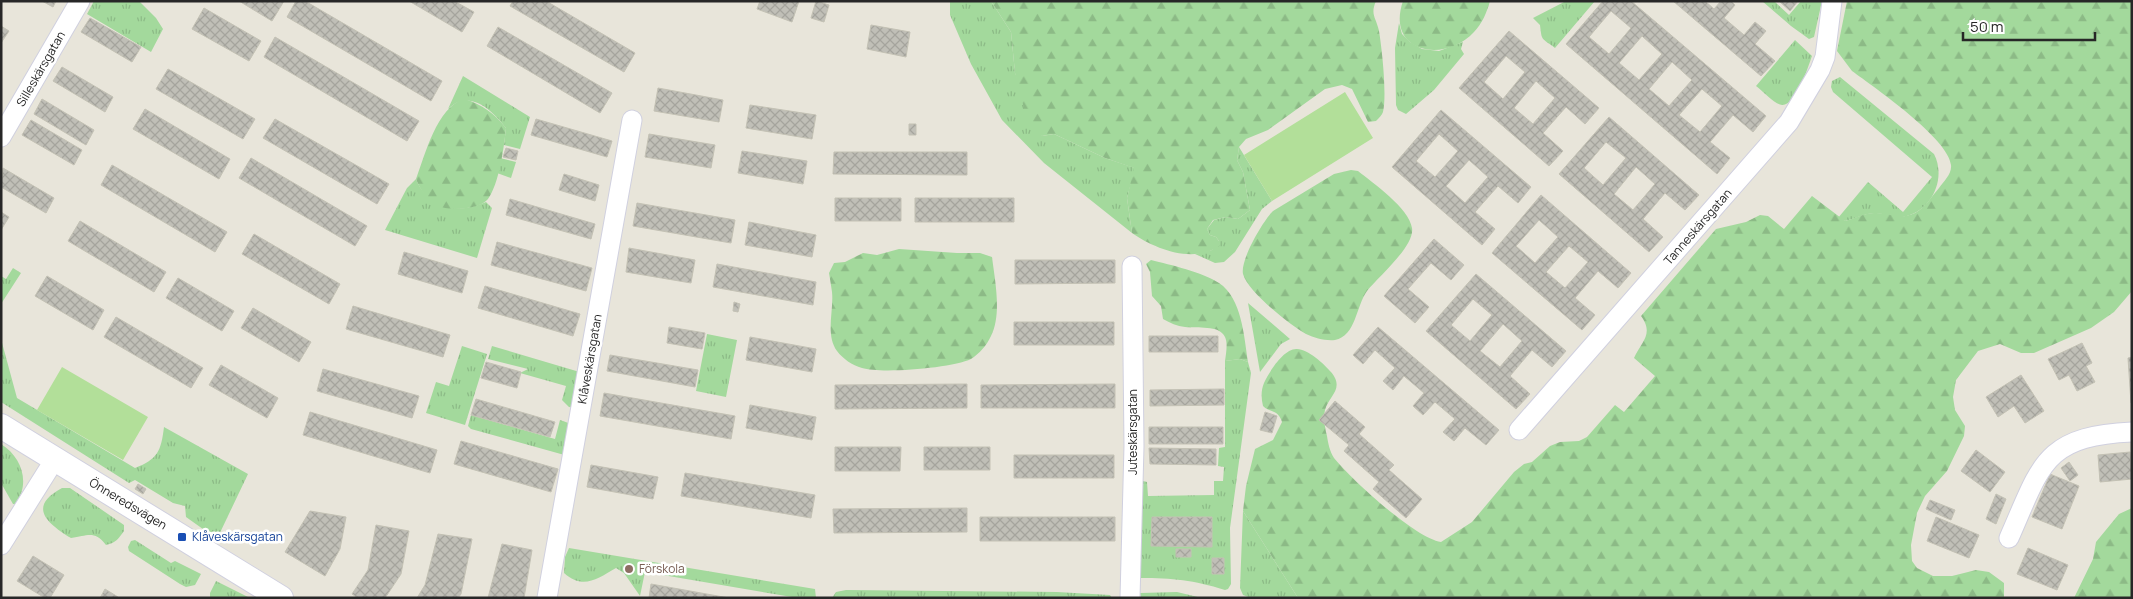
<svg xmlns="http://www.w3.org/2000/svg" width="2133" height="599" font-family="Manrope,sans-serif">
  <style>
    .grass { fill: url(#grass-tufts) }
    .forest { fill: url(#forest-firs) }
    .pitch { fill: #b2df99 }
    .building { fill: url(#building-cross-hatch); stroke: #c3c1b4; fill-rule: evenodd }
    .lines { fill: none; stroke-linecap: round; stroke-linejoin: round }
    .minor-casing { stroke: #d0d0df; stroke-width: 21 }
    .tertiary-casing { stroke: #d0d0df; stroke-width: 26 }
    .minor { stroke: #fff; stroke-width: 19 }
    .tertiary { stroke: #fff; stroke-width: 24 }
    .transit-dot { fill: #1a4fb4; stroke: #fff; stroke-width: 2 }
    .education-dot { fill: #8d6e63; stroke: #fff; stroke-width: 2 }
    .labels { text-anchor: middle; stroke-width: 5; stroke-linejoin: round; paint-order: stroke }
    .street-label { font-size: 12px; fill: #272727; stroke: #fff }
    .transit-label { font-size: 12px; fill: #164399; stroke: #fff; text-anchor: start }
    .education-label { font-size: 12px; fill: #785e54; stroke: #fff; text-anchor: start }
  </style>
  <defs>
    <pattern id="grass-tufts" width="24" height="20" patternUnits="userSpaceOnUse" patternTransform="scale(1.25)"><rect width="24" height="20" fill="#a3d99c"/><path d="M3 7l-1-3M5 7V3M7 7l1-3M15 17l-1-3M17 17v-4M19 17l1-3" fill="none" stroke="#8cba86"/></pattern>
    <pattern id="forest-firs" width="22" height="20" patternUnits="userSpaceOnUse" patternTransform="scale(1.25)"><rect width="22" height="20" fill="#a3d99c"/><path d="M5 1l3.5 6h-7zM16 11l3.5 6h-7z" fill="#8cba86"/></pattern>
    <pattern id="building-cross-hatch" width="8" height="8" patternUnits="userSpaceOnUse" patternTransform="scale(1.25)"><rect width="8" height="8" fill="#c0bfb7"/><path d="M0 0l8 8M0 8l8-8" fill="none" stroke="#a5a49d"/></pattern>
  </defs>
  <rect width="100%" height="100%" fill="#e8e5da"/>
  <path class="grass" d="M94 1H139L156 18 163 29 151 52 87 14Z
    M950 1H991L1011 32 1015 73 1042 136 1054 134 1105 158 1135 168 1127 198 1132 233 1044 163 1002 120 971 64 950 15Z
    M1566 1H1595L1555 48C1541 37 1542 42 1540 25L1533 18Z
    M1762 1H1774L1789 15 1801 1H1822L1814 37 1809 39 1791 26Z
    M1399 23 1402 34 1410 42 1422 49 1439 51 1463 42 1461 49 1464 54 1434 90 1406 114 1398 110 1396 105 1395 48Z
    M1795 40 1812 56C1808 67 1796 106 1782 105 1774 104 1763 91 1756 86Z
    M463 76 530 117 520 149 504 145 506 128C492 110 469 88 448 109Z
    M1840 77 1934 154C1947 179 1931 213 1902 217 1893 218 1884 213 1875 213 1866 213 1854 219 1845 221L1838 218 1868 182 1903 212 1932 177 1833 92 1831 87 1832 81Z
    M1239 147 1272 201 1262 209 1235 252 1224 262 1215 263 1195 254 1212 250 1219 241 1216 237 1210 235 1207 229 1214 220 1226 217 1238 219 1250 210 1243 172 1237 160Z
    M500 158 516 162 511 178 497 173Z
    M416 179C428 209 458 215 486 202L492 208 477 258 385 230 407 188Z
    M13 268 21 273 1 304V276L6 279Z
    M1248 303 1290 339 1281 344 1260 372Z
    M707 334 737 340 726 397 696 391Z
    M1 339 17 398 135 468C158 459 161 451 164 427L248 474 217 539 186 517 185 506 173 503 135 480 129 483 1 402Z
    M462 346 487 354 465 425 426 413 436 382 449 386Z
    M492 346 583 373 575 408 569 407 562 400 566 386 520 373 528 369 488 359Z
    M1240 359 1248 362 1251 373 1230 528 1231 584 1228 589 1225 590C1193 580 1173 578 1140 578L1141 484 1143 481 1147 482 1148 496 1214 495V481H1223L1224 467 1218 466 1219 448 1225 447V361Z
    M471 415 555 439 560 420 574 425 568 456 471 429 468 426Z
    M1 444C22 457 31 484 15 504H13L1 483Z
    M62 488H70L124 525V531C119 538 116 543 106 545 94 530 88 536 71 538 47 523 27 507 62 488Z
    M1243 511 1298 598H1251L1243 595 1240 588Z
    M135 540 171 563 175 561 201 574 195 585 186 587 180 584 129 551 128 547 131 541Z
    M569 548 815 589 816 598H798L645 572 640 596 624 573 616 568C597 579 583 590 564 573L565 557Z
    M216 581 250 598H210V593Z
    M846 590 1057 592 1110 595 1112 598H832L836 592Z
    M1177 592 1202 598H1141L1140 593Z"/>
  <path class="forest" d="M991 1H1376C1370 15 1376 17 1379 31 1382 49 1387 95 1383 112 1382 115 1379 118 1376 121L1368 122 1352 89 1342 85 1325 89 1268 130 1246 139 1239 147 1237 160 1243 172 1250 210 1238 219 1226 217 1213 220 1207 229 1210 235 1216 237 1219 241V246C1193 264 1155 249 1132 233L1127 198 1134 168 1105 158 1054 134 1042 136 1029 128 1015 73 1011 32Z
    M1403 1H1490C1487 12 1482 24 1474 32 1445 64 1385 53 1403 1Z
    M1847 1H2132V291L2114 312 2091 328 2034 353H2021L2000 344 1978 351 1956 380 1953 397 1955 410 1965 426 1964 436 1947 471 1925 496 1917 513 1911 545 1912 561 1917 568 1933 576H1952L1976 570 1989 572 2004 583V598H1298L1243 511 1246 486 1255 449 1273 440 1282 422C1278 409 1270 413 1263 406 1261 398 1261 390 1264 383 1269 372 1284 348 1297 349 1308 349 1324 364 1331 372 1345 389 1329 395 1325 410 1323 418 1325 428 1327 436 1328 443 1330 452 1334 458 1352 480 1415 538 1441 542L1472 522 1514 472 1524 464 1532 462 1550 446 1560 442 1579 441 1587 437 1615 405 1624 412 1655 376 1634 358C1642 341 1654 334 1641 316L1716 229 1746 222 1760 215 1768 216 1784 229 1812 196 1845 221C1853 219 1865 213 1874 213 1890 212 1898 221 1915 213 1925 208 1932 196 1939 188 1944 181 1952 174 1951 165 1949 139 1874 87 1852 71L1837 51Z
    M464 99C482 104 495 114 506 128 504 148 499 184 488 199 483 205 474 207 467 208 441 212 426 204 416 179 425 155 437 107 464 99Z
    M1351 170 1358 171C1373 183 1409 208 1412 228 1415 246 1378 277 1367 291 1356 306 1356 336 1335 340 1325 341 1315 338 1306 334 1290 325 1248 292 1243 274 1240 260 1263 221 1273 211L1334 174Z
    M899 249 957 253H980L992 257C995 281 1002 314 991 336 987 345 979 354 971 359 953 368 881 374 862 368 852 365 843 359 837 351 825 334 834 311 832 292 831 285 830 279 829 273L834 263 845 262 863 253 877 255Z
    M1151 260C1171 265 1202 272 1219 283 1242 298 1244 337 1248 362L1240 359 1225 361C1226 354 1228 343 1225 337 1219 324 1197 329 1185 327 1177 326 1170 323 1163 319L1161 306 1152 296 1150 272 1146 264Z
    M2132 508V598H2074L2093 559 2096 542 2119 514Z"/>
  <path class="pitch" d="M1345 92 1373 138 1272 201 1244 155Z
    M62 367 148 417 123 460 37 410Z"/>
  <path class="building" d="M42 1H56L53 7Z
    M239 1H284L272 21Z
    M296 1H305L442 81 431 101 287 17Z
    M409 1H454L474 12 462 32Z
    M513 1H546L635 53 624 72 510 6Z
    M760 1H799L792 22 757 9Z
    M816 1 829 5 824 22 811 18Z
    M1603 1H1631L1766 116 1753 132 1733 115 1710 142 1730 158 1717 174 1566 44ZM1611 11 1631 28 1609 54 1589 37ZM1642 36 1662 54 1639 80 1619 63ZM1672 62 1692 80 1669 106 1649 89ZM1702 89 1722 106 1700 132 1679 115Z
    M1673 1H1705L1714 9 1721 1H1731L1735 5 1724 18 1744 35 1755 22 1766 31 1755 44 1775 61 1761 76Z
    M1779 1H1798L1790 11Z
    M204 8 261 41 249 61 192 29Z
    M90 18 141 47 132 62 81 32Z
    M871 25 910 32 906 57 867 49Z
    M1 26 9 31 1 43Z
    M498 27 612 93 600 113 487 46Z
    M1509 31 1599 108 1585 124 1566 107 1543 133 1563 151 1549 166 1459 88ZM1506 56 1525 72 1503 99 1484 82ZM1536 81 1555 98 1533 124 1514 108Z
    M275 37 419 121 407 141 264 57Z
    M62 67 113 97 105 112 53 81Z
    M168 69 255 119 243 139 156 89Z
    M658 88 723 100 719 122 654 111Z
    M42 99 94 130 86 145 34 114Z
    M750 105 816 115 812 139 746 128Z
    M145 109 230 159 219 179 133 129Z
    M1441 110 1531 187 1518 203 1498 186 1475 212 1495 229 1482 245 1392 167ZM1439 134 1458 151 1435 177 1416 161ZM1469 160 1488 177 1465 203 1446 186Z
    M1609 117 1699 195 1685 210 1665 193 1643 219 1663 237 1649 252 1559 174ZM1606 142 1626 158 1603 185 1584 168ZM1636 167 1655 184 1633 210 1614 194Z
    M275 119 389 184 377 204 263 138Z
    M536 119 612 141 607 157 531 135Z
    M31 120 82 150 74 165 22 135Z
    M909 124H916V135H909Z
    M649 134 715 145 711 168 645 157Z
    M506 148 518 151 516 160 503 157Z
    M742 151 807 161 803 184 738 173Z
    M834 152H967V175L833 174Z
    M251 158 367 226 355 246 239 178Z
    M112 165 227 232 215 252 101 185Z
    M3 168 54 198 46 213 1 187Z
    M564 174 599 185 595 201 559 190Z
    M1541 195 1631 273 1618 288 1598 271 1575 298 1595 315 1582 330 1492 253ZM1539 220 1558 237 1535 263 1516 246ZM1569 246 1588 262 1565 288 1546 272Z
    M835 198H901V221H835Z
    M915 198H1014V222H915Z
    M510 199 595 224 591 239 506 215Z
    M637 203 735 220 731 243 633 226Z
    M1 212 9 217 1 230Z
    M80 221 166 272 154 292 68 241Z
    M749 222 816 235 812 257 745 245Z
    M254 234 340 284 329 304 242 254Z
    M1434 239 1464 265 1451 280 1431 263 1408 289 1429 307 1415 323 1384 296Z
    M497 242 592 268 586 291 491 265Z
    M629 248 695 260 691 283 626 272Z
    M404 252 468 271 462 293 398 274Z
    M1015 260H1115V283L1015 284Z
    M717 264 816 282 813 305 713 287Z
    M1476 274 1566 351 1552 367 1532 350 1510 376 1530 394 1516 409 1426 331ZM1473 299 1492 315 1470 341 1451 325ZM1503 324 1522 341 1500 367 1480 351Z
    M47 276 104 310 93 330 35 296Z
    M178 278 234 311 222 331 166 298Z
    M485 286 580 314 573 336 478 308Z
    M734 302 740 304 738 312 733 311Z
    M353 306 450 335 443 357 346 329Z
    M253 308 311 342 299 362 241 328Z
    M116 317 203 368 191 388 104 337Z
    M1014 322H1114V345H1014Z
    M669 327 705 333 702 349 667 343Z
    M1378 327 1499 430 1486 445 1465 428 1454 441 1443 432 1455 419 1435 402 1423 415 1413 406 1424 393 1404 376 1393 390 1383 381 1395 368 1375 350 1363 364 1353 355Z
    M1149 336H1218V352H1149Z
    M750 337 816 349 812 372 746 360Z
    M2082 343 2092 363 2086 366 2095 382 2077 391 2069 375 2059 380 2048 359Z
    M610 355 698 370 695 387 607 371Z
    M2132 357V403H2131L2128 358Z
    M486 362 521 372 517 388 481 378Z
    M221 365 278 398 267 418 209 385Z
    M323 369 419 396 412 418 317 391Z
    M2021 375 2044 411 2025 423 2014 406 1998 417 1986 397Z
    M967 384V408L835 409V385Z
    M1115 384V408H981V385Z
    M1224 389V405L1150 406V390Z
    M604 393 735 416 731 439 600 416Z
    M476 399 555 422 550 437 471 415Z
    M1335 401 1365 427 1359 434 1394 465 1389 470 1422 499 1406 518 1373 489 1379 482 1344 451 1349 445 1319 420Z
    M750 405 816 417 812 440 746 428Z
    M310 412 437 450 430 473 303 435Z
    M1265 412 1277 416 1272 433 1260 430Z
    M1149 427H1223V444H1149Z
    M461 441 558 469 551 492 454 464Z
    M835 447H901L900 471H835Z
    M924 447H990V470H924Z
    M1149 448 1216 449V465L1150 464Z
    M1976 450 2005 472 1990 492 1961 471Z
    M2130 452 2132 479 2100 482 2098 455Z
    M1014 455H1114V478H1014Z
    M2069 462 2078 475 2070 481 2061 468Z
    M591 465 658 477 653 499 587 487Z
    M685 473 815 495 811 518 681 496Z
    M2050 474 2079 486 2062 529 2032 517Z
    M138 484 146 489 143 494 135 489Z
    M1996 494 2006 499 1996 524 1986 519Z
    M1930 500 1955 510 1951 520 1926 509Z
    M967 508V532L834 533 833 509Z
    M310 511 346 517 340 549 325 576 285 552Z
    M980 517H1115V541H980Z
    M1152 517H1212V547L1151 546Z
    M1936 517 1979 535 1969 558 1927 541Z
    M376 525 409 531 401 574 385 598H358L352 594 368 570Z
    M438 534 472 539 461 594 458 598H417L425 585Z
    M502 544 532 550 524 598H488Z
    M2028 548 2068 565 2057 590 2017 574Z
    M1176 549H1191V557H1176Z
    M33 556 64 575 50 598H45L17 581Z
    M1212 558H1224V574H1212Z
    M651 584 729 598H649Z
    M105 589 118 597V598H100Z"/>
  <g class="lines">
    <defs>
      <path id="minor" d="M1 137 80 1
        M1519 430 1789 122 1820 70 1825 57 1832 1
        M2009 538C2041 466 2043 436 2132 432
        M1 545 55 459
        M547 598 632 120
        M1130 598 1134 446 1132 266"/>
      <path id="tertiary" d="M1 426 281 598"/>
    </defs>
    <use href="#minor" class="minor-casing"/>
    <use href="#tertiary" class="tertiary-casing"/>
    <use href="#minor" class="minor"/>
    <use href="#tertiary" class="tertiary"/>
  </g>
  <rect class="transit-dot" x="177" y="532" width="10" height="10" rx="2.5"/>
  <circle class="education-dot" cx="629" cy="569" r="5"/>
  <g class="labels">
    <g class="street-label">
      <text transform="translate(41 69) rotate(-60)" y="4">Silleskärsgatan</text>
      <text transform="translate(1698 227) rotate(-49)" y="4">Tanneskärsgatan</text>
      <text transform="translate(590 359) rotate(-80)" y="4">Klåveskärsgatan</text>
      <text transform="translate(1133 432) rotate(-90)" y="4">Juteskärsgatan</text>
      <text transform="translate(128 504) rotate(31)" y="4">Önneredsvägen</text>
    </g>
    <g class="transit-label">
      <text x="192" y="541">Klåveskärsgatan</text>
    </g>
    <g class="education-label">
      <text x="639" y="573">Förskola</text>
    </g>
  </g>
  <rect width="2133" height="599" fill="none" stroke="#272727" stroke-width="5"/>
  <path d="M1963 32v8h132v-8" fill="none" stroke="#272727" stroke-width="2.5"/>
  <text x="1970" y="32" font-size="15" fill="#272727" stroke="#ffffff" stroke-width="4" paint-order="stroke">50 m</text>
</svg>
